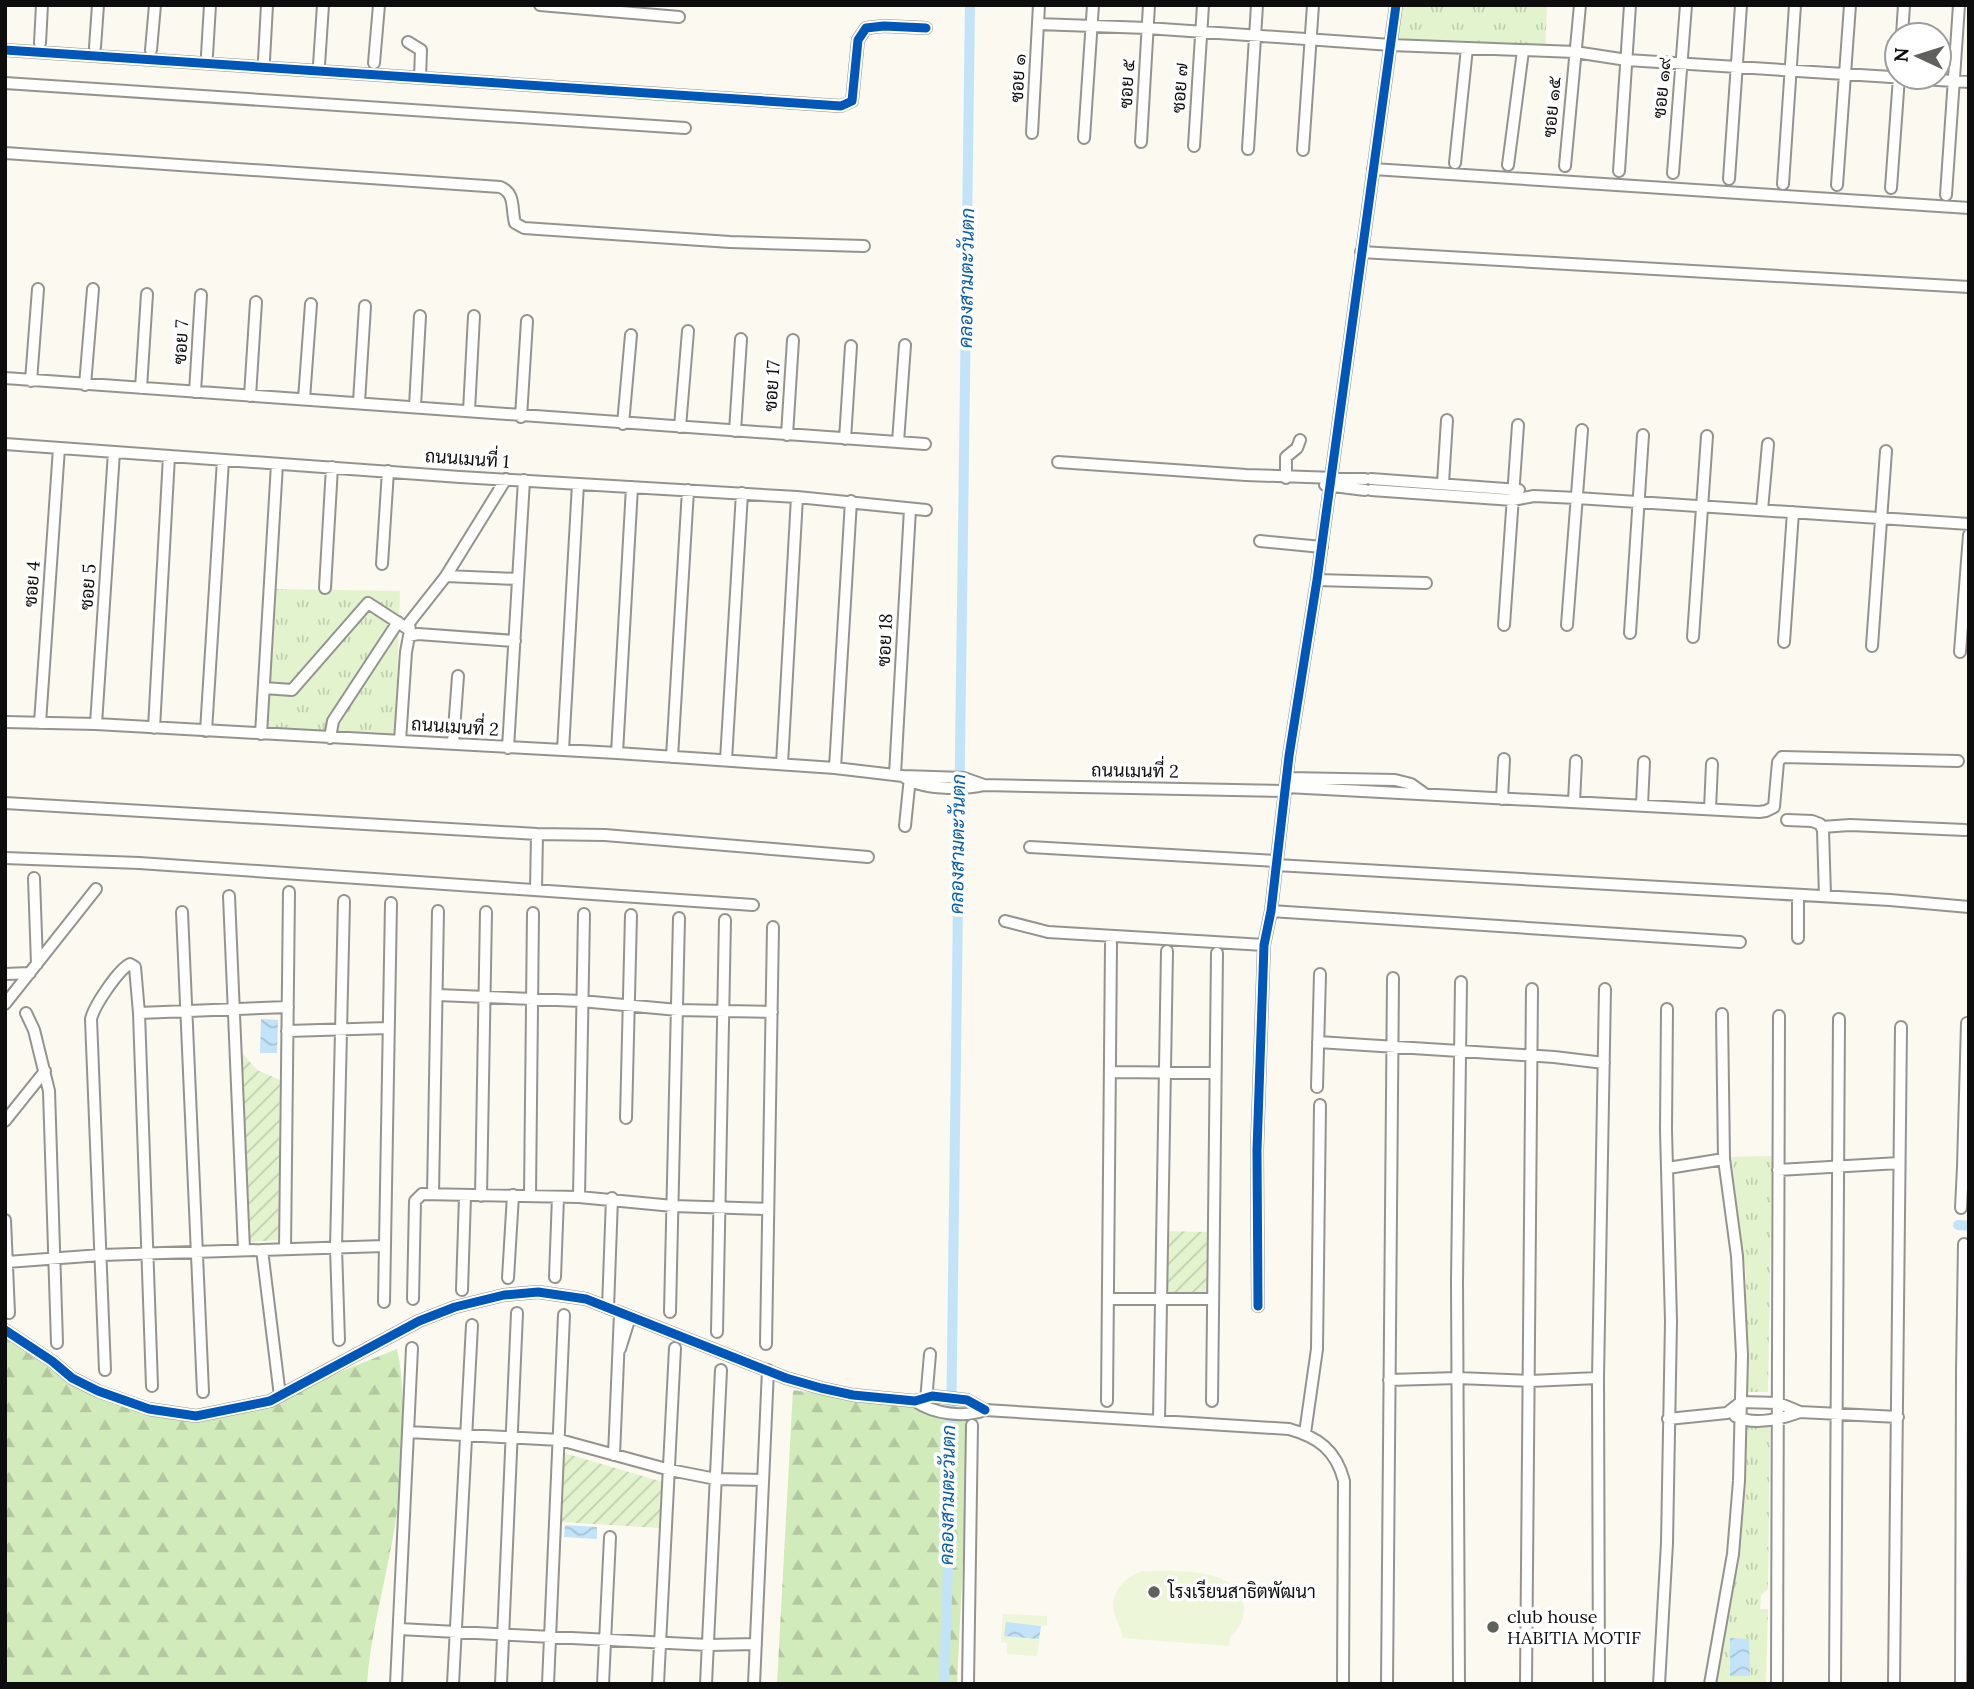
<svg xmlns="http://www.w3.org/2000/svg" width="1974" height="1689" font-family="Lora,Sarabun,serif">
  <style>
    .forest { fill: url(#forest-firs) }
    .park { fill: url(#park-tufts) }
    .garden { fill: url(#garden-furrows) }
    .pitch { fill: #edf6d8 }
    .water { fill: url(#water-waves) }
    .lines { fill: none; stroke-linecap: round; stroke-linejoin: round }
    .canal { stroke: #c3e3f9; stroke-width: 10 }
    .street-casing { stroke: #94938f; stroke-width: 14 }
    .street { stroke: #fefefd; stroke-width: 10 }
    .cycleway-casing { stroke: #fff; stroke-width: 13 }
    .cycleway { stroke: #0057b8; stroke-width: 9 }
    .poi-dot { fill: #60605c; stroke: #fff; stroke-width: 2.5 }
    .labels { text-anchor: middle; stroke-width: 7; stroke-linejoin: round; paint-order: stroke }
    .street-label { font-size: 18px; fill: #0d0d0d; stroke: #fff }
    .poi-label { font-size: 18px; fill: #0d0d0d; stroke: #fff; text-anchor: start }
    .water-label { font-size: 19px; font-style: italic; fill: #095dab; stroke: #fff }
  </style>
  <defs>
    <pattern id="forest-firs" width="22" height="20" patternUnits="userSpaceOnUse" patternTransform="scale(1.75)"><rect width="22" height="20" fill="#d2ebbb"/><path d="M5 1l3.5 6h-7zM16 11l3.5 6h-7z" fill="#b3c8a0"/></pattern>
    <pattern id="park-tufts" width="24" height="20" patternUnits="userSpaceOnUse" patternTransform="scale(1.75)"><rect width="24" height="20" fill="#e2f3ce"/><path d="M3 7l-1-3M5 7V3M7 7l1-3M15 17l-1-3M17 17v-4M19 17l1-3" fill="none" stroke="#c1cfb0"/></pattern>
    <pattern id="garden-furrows" width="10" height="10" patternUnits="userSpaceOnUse" patternTransform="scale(1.75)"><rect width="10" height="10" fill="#e2f3ce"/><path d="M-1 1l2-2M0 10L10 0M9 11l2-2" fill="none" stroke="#c1cfb0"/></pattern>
    <pattern id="water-waves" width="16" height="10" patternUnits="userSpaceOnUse" patternTransform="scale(1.75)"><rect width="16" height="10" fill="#c3e3f9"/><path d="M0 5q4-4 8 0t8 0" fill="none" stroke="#a6c2d4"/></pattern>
  </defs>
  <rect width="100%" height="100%" fill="#fbf9f0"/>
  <path class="forest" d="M5 1330 98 1391 196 1416 280 1396 397 1349C409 1403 402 1497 390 1552 382 1596 370 1639 367 1684H5Z
    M793 1390 970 1415 957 1684H777Z"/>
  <path class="park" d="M1398 5H1547L1545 55 1393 45Z
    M269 589 400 591 395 742 263 734Z
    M1772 1156 1768 1392H1746V1275L1731 1157Z
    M1770 1425 1768 1589 1761 1595 1760 1609H1768L1766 1684H1716L1736 1574 1746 1426Z"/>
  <path class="garden" d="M241 1052 257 1070 280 1080 278 1240 249 1242Z
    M1167 1231 1207 1232 1206 1292H1167Z
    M564 1453 663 1482 660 1528 561 1522Z"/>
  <path class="pitch" d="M1142 1571C1172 1571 1244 1566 1244 1609 1244 1621 1238 1630 1230 1637L1229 1646 1122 1638C1122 1628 1118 1625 1115 1616 1108 1595 1123 1578 1142 1571Z
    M1003 1614 1047 1616V1626H1041L1037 1656 1007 1654V1643L1001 1642Z"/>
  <path class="water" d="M261 1019 278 1020 277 1053H260Z
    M565 1525 597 1527V1539L564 1537Z
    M1006 1622 1041 1626 1039 1639 1004 1636Z
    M1730 1638 1749 1639 1750 1676H1730Z"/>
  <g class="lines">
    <path class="canal" d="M1958 1225 1969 1226
      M944 1684 950 1506 970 5"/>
    <defs>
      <path id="street" d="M540 5 679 17
        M1038 24 1147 28 1391 45 1575 52 1627 60 1969 82
        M1902 35 1904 5
        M408 42 421 50 420 78
        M40 43 42 5
        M95 47 98 5
        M5 50 841 106 852 101 858 40 866 28 884 26 926 28
        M151 50 155 5
        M207 55 210 5
        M264 60 267 5
        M374 63 379 5
        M319 65 323 5
        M5 83 685 128
        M1032 133 1039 5
        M1084 138 1093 5
        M1141 142 1149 5
        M1194 146 1203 5
        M1248 149 1257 5
        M1303 150 1313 5
        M5 153 500 187C516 193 511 209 515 223L524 228 730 242 864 246
        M1455 163 1467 48
        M1508 165 1523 51
        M1565 166 1580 5
        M1373 169 1969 208
        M1619 171 1630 5
        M1673 173 1686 5
        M1729 179 1741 5
        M1783 184 1795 5
        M1837 185 1850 5
        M1891 188 1899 77
        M1946 195 1959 5
        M1361 252 1969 287
        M5 378 925 444
        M31 381 38 289
        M85 385 93 289
        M141 388 147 294
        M195 392 201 295
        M250 396 256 302
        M304 399 311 304
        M359 402 365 306
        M415 406 420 316
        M469 411 474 316
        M521 417 527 321
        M623 424 631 335
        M680 427 688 331
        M735 431 741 339
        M787 435 793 340
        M845 439 851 346
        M898 442 905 345
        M5 444 460 477 797 497 926 510
        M1058 462 1246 475 1365 479
        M1286 478V457L1297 448 1300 440
        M1371 479 1519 490
        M1443 483 1447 420
        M1325 485 1365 490
        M1371 490 1513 500 1534 496 1577 498 1969 524
        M1762 510 1768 444
        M1260 541 1322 547
        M382 564 388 471
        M446 576 506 479
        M1317 580 1426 583
        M325 588 332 467
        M1504 625 1518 425
        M1567 625 1582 430
        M410 631 409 623 446 576 517 579
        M1630 633 1643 435
        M1693 637 1707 436
        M1784 642 1793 512
        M1872 646 1886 451
        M1960 652 1969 535
        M264 688 292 690 368 603 408 629
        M5 722 96 724 617 753 835 768 903 776 964 778 984 785
        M40 723 59 448
        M96 724 114 452
        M154 728 169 456
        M206 731 223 460
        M261 734 277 464
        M330 738 333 721 398 622
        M400 741 406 652 409 636 418 634 515 641
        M453 743 458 676
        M508 748 524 480
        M563 750 578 484
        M617 753 632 487
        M672 757 688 490
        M726 760 742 493
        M782 764 797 497
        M835 768 851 501
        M895 774 910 509
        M903 776C919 790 963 790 984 785L1286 791
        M1288 778 1395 780 1411 784 1425 794
        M1287 787 1759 812 1766 811 1774 807 1778 762 1782 757 1958 761
        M1502 799 1504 759
        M1574 802 1576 761
        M5 803 537 834 605 835 868 857
        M1642 805 1644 762
        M1710 809 1712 764
        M1787 820 1812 821 1820 824 1823 830 1825 896
        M905 826 910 777
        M1822 827 1850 825 1965 830
        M1030 847 1276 861
        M5 858 139 863 753 905
        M1276 865 1890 900 1969 907
        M34 878 37 964
        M536 890 537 834
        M229 896 244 1250
        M1271 911 1740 942
        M182 912 203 1392
        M1005 921 1048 932 1264 945
        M1798 938V895
        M5 974 30 973
        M438 995 581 1001 678 1010 772 1012
        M5 1004 96 889
        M26 1013 34 1030 49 1091 57 1343
        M139 1013 288 1007
        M1967 1023 1963 1167H1969
        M287 1031 388 1028
        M1318 1042 1554 1057 1604 1063
        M1110 1072 1215 1073
        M1317 1087 1320 974
        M626 1118 631 915
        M5 1121 45 1071
        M1668 1168 1724 1159
        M1778 1170 1899 1163
        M433 1194 438 911
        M481 1196 486 912
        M530 1196 533 913
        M579 1197 584 914
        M1961 1208 1963 1167
        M5 1220 9 1313
        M285 1249 289 892
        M262 1250 280 1396
        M7 1262 101 1255 384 1246
        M555 1277 558 1197
        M508 1278 513 1195
        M462 1290 465 1196
        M413 1299 415 1201 422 1194 579 1197 673 1206 768 1209
        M1108 1299H1213
        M384 1302 391 903
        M1258 1306 1257 1150 1264 945 1271 911 1289 756 1317 580 1396 5
        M608 1308 612 1198
        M670 1312 679 918
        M5 1330 52 1361 72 1378 98 1391 149 1409 196 1416 270 1401 419 1321 455 1307 504 1295 538 1292 586 1299 786 1378 821 1388 853 1395 915 1401 932 1396 967 1400 985 1410
        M717 1332 725 920
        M339 1340 336 1248 344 901
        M766 1344 773 927
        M620 1349 630 1317
        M105 1370 91 1019C94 1006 118 970 130 964L135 967 139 1013 152 1386
        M1962 1372 1964 1244
        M1389 1380 1458 1378 1530 1381 1598 1378
        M915 1401C934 1414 964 1418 985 1410L1289 1429C1318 1437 1336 1450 1344 1481L1343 1684
        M926 1401 930 1354
        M1107 1401 1111 943
        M1212 1401 1217 953
        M1735 1416C1754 1426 1781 1419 1800 1412
        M1668 1419 1727 1413 1741 1402 1778 1403 1800 1412 1898 1417
        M1159 1420 1167 951
        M408 1432 560 1440 670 1470 716 1479 763 1480
        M1305 1433 1317 1349 1320 1105
        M614 1455 620 1313
        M399 1629 708 1645 756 1644
        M396 1684 412 1348
        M453 1684 472 1325
        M501 1684 517 1313
        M548 1684 564 1315
        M603 1684 610 1537
        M658 1684 675 1348
        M706 1684 721 1370
        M754 1684 768 1370
        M968 1684 972 1425
        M1387 1684 1393 978
        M1459 1684 1457 1281 1461 982
        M1526 1684 1532 989
        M1599 1684 1598 1378 1605 989
        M1659 1684 1667 1543 1671 1321 1666 1130 1667 1009
        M1710 1684 1733 1554 1739 1481 1742 1355 1737 1256 1724 1159 1722 1014
        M1777 1684 1779 1016
        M1835 1684 1839 1019
        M1894 1684 1901 1027
        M1961 1684 1962 1372 1969 1371"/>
    </defs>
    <use href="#street" class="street-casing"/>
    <use href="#street" class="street"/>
    <defs>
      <path id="cycleway" d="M5 50 841 106 852 101 858 40 866 28 884 26 926 28
        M1258 1306 1257 1150 1264 945 1271 911 1289 756 1317 580 1396 5
        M5 1330 52 1361 72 1378 98 1391 149 1409 196 1416 270 1401 419 1321 455 1307 504 1295 538 1292 586 1299 786 1378 821 1388 853 1395 915 1401 932 1396 967 1400 985 1410"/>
    </defs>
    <use href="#cycleway" class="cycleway-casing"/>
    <use href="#cycleway" class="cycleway"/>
  </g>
  <g class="poi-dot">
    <circle cx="1154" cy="1592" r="7"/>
    <circle cx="1493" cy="1627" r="7"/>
  </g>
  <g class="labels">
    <g class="street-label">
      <text transform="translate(1018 78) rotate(-87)" y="6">ซอย ๑</text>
      <text transform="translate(1127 84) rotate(-87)" y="6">ซอย ๕</text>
      <text transform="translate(1180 88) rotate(-86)" y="6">ซอย ๗</text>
      <text transform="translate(1662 88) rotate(-85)" y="6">ซอย ๑๙</text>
      <text transform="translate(1552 107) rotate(-85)" y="6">ซอย ๑๕</text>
      <text transform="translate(181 342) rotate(-87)" y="6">ซอย 7</text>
      <text transform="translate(772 386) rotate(-86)" y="6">ซอย 17</text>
      <text transform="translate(467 459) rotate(4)" y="6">ถนนเมนที่ 1</text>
      <text transform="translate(32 584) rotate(-86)" y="6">ซอย 4</text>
      <text transform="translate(88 587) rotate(-86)" y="6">ซอย 5</text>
      <text transform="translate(885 640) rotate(-87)" y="6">ซอย 18</text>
      <text transform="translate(455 727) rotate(4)" y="6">ถนนเมนที่ 2</text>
      <text transform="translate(1135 771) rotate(1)" y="6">ถนนเมนที่ 2</text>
    </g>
    <g class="poi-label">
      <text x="1168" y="1598">โรงเรียนสาธิตพัฒนา</text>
      <text x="1507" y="1623">club house<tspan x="1507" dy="21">HABITIA MOTIF</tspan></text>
    </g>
    <g class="water-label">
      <text transform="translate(966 278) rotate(-89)" y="7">คลองสามตะวันตก</text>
      <text transform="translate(957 844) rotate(-89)" y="7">คลองสามตะวันตก</text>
      <text transform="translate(947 1495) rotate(-89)" y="7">คลองสามตะวันตก</text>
    </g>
  </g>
  <rect width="1974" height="1689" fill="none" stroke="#0d0d0d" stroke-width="14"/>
  <g transform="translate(1918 56) rotate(274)"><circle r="33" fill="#ffffff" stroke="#9e9e9e" stroke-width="2"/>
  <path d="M0-5L12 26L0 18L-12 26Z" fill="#60605c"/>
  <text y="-10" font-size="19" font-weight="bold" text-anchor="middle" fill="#0d0d0d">N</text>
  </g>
</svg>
